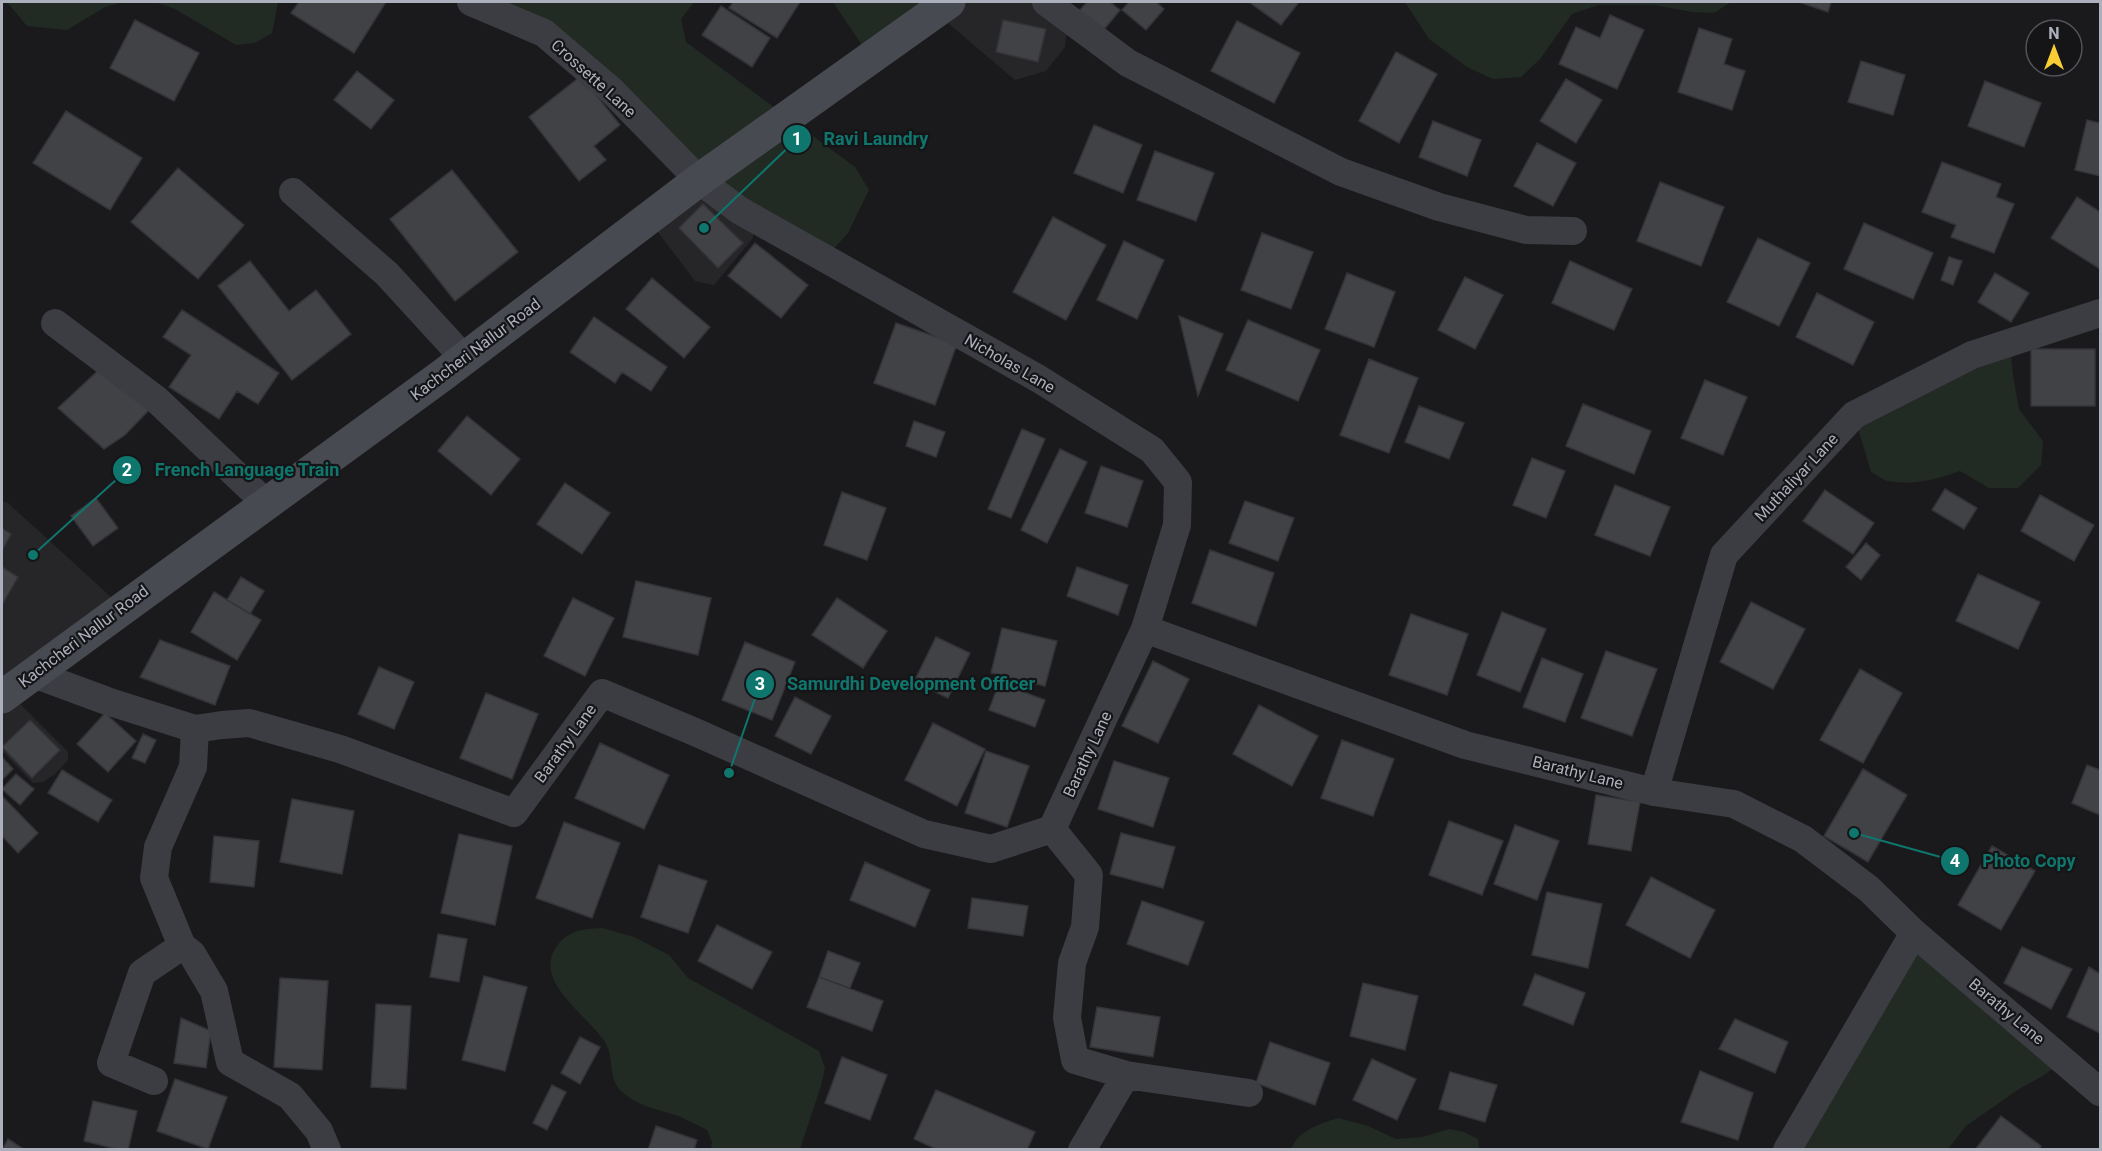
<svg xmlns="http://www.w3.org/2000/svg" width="2102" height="1151" font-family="Roboto,sans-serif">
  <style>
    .built { fill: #262629 }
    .green { fill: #212b23 }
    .building { fill: #414246; stroke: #343438; stroke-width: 1.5 }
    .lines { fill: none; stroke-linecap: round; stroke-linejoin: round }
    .street { stroke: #3c3d43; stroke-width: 28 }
    .secondary { stroke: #484a51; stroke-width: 33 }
    .labels { text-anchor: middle; stroke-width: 4.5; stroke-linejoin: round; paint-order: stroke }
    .street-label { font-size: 16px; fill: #acafbc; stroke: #151517 }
    .leader { fill: none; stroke: #0f766e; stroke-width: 2 }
    .callout-dot { fill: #0f766e; stroke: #151517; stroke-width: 2 }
    .mark-label { font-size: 18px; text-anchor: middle; font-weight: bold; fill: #fff }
    .callout-label { font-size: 18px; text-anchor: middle; font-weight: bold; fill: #0f766e; stroke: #151517; stroke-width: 4.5; stroke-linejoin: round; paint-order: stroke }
  </style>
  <rect width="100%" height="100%" fill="#1a1a1c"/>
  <path class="built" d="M949 2H1046L1068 18 1065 47 1046 71 1015 80 935 12Z
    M699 180 753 217V238L714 285 695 281 648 219Z
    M2 501 8 503 122 607 8 692 68 752V760L55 774 43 782 33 783 2 751Z"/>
  <path class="green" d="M7 2H123L105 7 67 30 27 26Z
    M155 2H278L272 33 255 43 236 45 175 9Z
    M471 2H694L681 19 686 42 855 167 869 190 848 233 825 258 739 210 612 91Z
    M833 2H949L862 45Z
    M1405 2H1731L1714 13 1692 12 1654 5H1598L1572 14 1540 59 1521 77 1493 79 1467 67 1429 39Z
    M2010 343 2013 376 2019 409 2043 441 2041 465 2018 488H1989L1960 471C1938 479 1913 486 1888 481 1883 480 1877 475 1871 472L1854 415Z
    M602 928 634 937 669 955 688 978 819 1051 825 1068 821 1086 800 1149H711L712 1142 707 1130C697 1125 688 1120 678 1116 657 1109 636 1106 620 1090 608 1077 614 1056 605 1042 589 1017 534 982 555 949 567 930 582 929 602 928Z
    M1914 933 2065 1060 2041 1077 2019 1089 1966 1126 1948 1149 1787 1150Z
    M1338 1118 1368 1126 1396 1139 1423 1137 1449 1129 1464 1132 1478 1139 1479 1149H1291C1299 1130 1319 1124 1338 1118Z"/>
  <path class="building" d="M299 2H386L354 53 291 13Z
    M733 2H800L777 38 729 8Z
    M1087 2H1110L1120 10 1102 32 1078 12Z
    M1129 2H1156L1164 9 1146 30 1122 10Z
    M1249 2H1299L1281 25Z
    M1799 2H1831L1828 12Z
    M721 6 770 38 752 67 702 35Z
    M1610 15 1644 30 1617 89 1559 64 1576 27 1600 38Z
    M135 20 199 53 174 101 110 68Z
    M1003 20 1046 29 1038 62 996 52Z
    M1237 21 1300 53 1274 103 1211 71Z
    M1699 28 1732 39 1724 64 1745 71 1732 110 1678 92Z
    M1396 52 1437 74 1399 143 1359 121Z
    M1861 61 1905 75 1893 115 1848 102Z
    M357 71 394 100 371 129 334 100Z
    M581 76 620 125 594 146 606 160 579 181 529 117Z
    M1566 79 1602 100 1576 143 1540 121Z
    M1985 81 2041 103 2024 147 1968 126Z
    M66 111 142 158 110 210 33 163Z
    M2087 120 2100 123V176L2075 170Z
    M1433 121 1481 140 1467 176 1419 157Z
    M1094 125 1142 145 1123 193 1074 173Z
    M1537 143 1576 163 1553 206 1514 186Z
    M1155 151 1214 173 1196 221 1137 200Z
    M1942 162 2001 184 1996 197 2014 204 1994 253 1951 237 1956 225 1922 212Z
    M178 168 244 225 198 279 131 222Z
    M452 170 518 252 455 301 390 219Z
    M1660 182 1724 207 1701 266 1637 241Z
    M2077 197 2100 212V269L2051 238Z
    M703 204 743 243 718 268 679 228Z
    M1053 217 1106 245 1066 320 1013 292Z
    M1864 223 1933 253 1913 299 1844 269Z
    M1262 233 1313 252 1291 309 1241 290Z
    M1758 238 1810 263 1779 326 1727 302Z
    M1124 241 1164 260 1137 319 1097 300Z
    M755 243 808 285 781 318 728 276Z
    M1949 257 1962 261 1953 285 1941 280Z
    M250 261 289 311 316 290 351 334 292 380 218 286Z
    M1570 261 1632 289 1614 330 1552 303Z
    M1347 273 1395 292 1374 347 1325 329Z
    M1995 273 2029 293 2011 322 1978 302Z
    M1465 277 1503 295 1475 349 1438 330Z
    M652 278 710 327 684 358 626 309Z
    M1817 293 1874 322 1853 365 1796 337Z
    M182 310 279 373 258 404 237 391 219 419 169 387 191 355 163 337Z
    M1179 316 1223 334 1198 396Z
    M594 317 667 367 651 391 622 372 615 383 570 352Z
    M1248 320 1320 350 1298 401 1226 370Z
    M896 323 957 344 935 405 874 383Z
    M2031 349H2095V406H2031Z
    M1369 359 1418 378 1389 453 1340 435Z
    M104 365 150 409 125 435 104 449 58 408Z
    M1705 380 1747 397 1723 455 1681 438Z
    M1583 404 1651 431 1634 474 1566 446Z
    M1419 406 1464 423 1449 459 1405 442Z
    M467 416 520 459 491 495 438 451Z
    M914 421 945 432 936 457 906 446Z
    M1022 429 1045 439 1011 518 988 509Z
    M1060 449 1087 462 1047 543 1021 530Z
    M1532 458 1565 471 1546 518 1513 505Z
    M1101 466 1143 481 1127 527 1085 513Z
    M565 483 610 513 582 554 537 524Z
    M1615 485 1670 507 1650 556 1595 535Z
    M1945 489 1977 508 1964 529 1932 510Z
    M1825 490 1874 523 1853 554 1803 521Z
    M842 492 886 508 867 560 824 545Z
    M2040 495 2094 525 2074 561 2021 531Z
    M96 498 118 528 93 546 71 516Z
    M1245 501 1294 518 1278 561 1229 543Z
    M2 528 11 534 2 551Z
    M1866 543 1880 555 1861 580 1846 567Z
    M1210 550 1274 573 1256 626 1192 603Z
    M2 567 18 577 2 605Z
    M1077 567 1128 585 1118 615 1067 596Z
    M1978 574 2040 602 2018 649 1956 621Z
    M241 577 264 591 250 614 227 600Z
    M636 581 711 598 698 655 623 637Z
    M214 592 261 620 237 660 191 632Z
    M573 598 614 618 585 676 544 656Z
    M837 598 887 631 863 668 812 635Z
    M1751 602 1805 629 1773 689 1720 662Z
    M1502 612 1546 629 1520 692 1477 675Z
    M1411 614 1468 634 1447 695 1389 675Z
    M1002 628 1057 641 1045 686 991 673Z
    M936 637 970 653 948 698 914 682Z
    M160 640 230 666 215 705 140 677Z
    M745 642 795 662 772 720 722 700Z
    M1606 651 1657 669 1632 736 1581 718Z
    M1542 658 1583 674 1565 722 1523 707Z
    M1153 661 1189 679 1158 743 1122 726Z
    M379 667 414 682 394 729 358 714Z
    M1860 669 1902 693 1863 763 1820 740Z
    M999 683 1045 700 1035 727 989 710Z
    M486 693 538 714 512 779 460 758Z
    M795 697 831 716 811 754 775 736Z
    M1259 705 1318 736 1292 786 1233 754Z
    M105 713 136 741 108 772 77 744Z
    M30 720 60 750 32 778 2 747Z
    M933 723 985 749 957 806 905 780Z
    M143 734 156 740 145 763 132 758Z
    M1342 740 1394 759 1373 816 1321 798Z
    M600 743 669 775 644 829 575 798Z
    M986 751 1029 766 1007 827 965 813Z
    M2 757 13 769 2 780Z
    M1114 761 1169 778 1153 827 1098 809Z
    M2087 765 2100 770V815L2072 803Z
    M1863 769 1907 795 1868 862 1824 836Z
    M62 770 112 800 98 822 48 793Z
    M16 774 34 789 20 805 2 789Z
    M1596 795 1640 802 1631 851 1588 844Z
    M2 796 38 833 18 853 2 836Z
    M292 799 354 811 342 874 280 862Z
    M1449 821 1503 841 1482 895 1429 875Z
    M564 822 620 843 592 918 536 898Z
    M1515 825 1559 841 1537 900 1494 884Z
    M1121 833 1175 847 1163 888 1110 874Z
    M459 834 512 846 495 925 441 913Z
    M214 836 259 841 254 887 210 882Z
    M1992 846 2035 871 2001 930 1958 905Z
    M865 862 930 890 915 927 850 900Z
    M659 865 707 881 688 933 641 917Z
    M1651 877 1715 910 1690 958 1626 925Z
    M1547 892 1602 904 1588 968 1532 955Z
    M972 898 1028 906 1023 936 968 928Z
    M1142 901 1204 922 1188 965 1127 944Z
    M717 925 772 952 752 989 698 961Z
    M438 934 467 939 459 982 430 977Z
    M2022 947 2072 969 2051 1009 2004 983Z
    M828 951 860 963 850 988 819 977Z
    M2089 967 2100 974V1033L2067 1017Z
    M1535 974 1585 993 1573 1025 1523 1005Z
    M484 976 527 987 505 1071 462 1060Z
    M819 977 883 1001 872 1031 807 1007Z
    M280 978 328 981 322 1070 274 1067Z
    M1363 983 1418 996 1405 1050 1350 1036Z
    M376 1004 411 1006 406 1089 371 1087Z
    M1097 1007 1160 1017 1153 1057 1090 1047Z
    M181 1018 211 1031 206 1068 174 1063Z
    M1735 1019 1788 1042 1775 1073 1719 1049Z
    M580 1037 600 1047 580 1084 561 1073Z
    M1270 1042 1330 1063 1315 1105 1256 1083Z
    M842 1057 887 1075 870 1120 825 1103Z
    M1372 1059 1416 1079 1397 1120 1353 1100Z
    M1700 1071 1753 1093 1738 1140 1681 1122Z
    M1450 1072 1497 1085 1485 1122 1439 1109Z
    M175 1079 227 1097 208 1149 157 1131Z
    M552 1085 566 1092 547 1130 533 1123Z
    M936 1090 1035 1132 1027 1150H938L914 1139Z
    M93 1101 137 1111 128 1150H120L84 1141Z
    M2001 1116 2041 1146 2039 1150H1975Z
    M656 1126 697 1140 694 1150H648Z
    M8 1139 25 1150H2Z"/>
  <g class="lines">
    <path class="street" d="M471 2 544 33 612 91 699 180 739 210 1039 379 1152 450 1178 482 1177 525 1145 629
      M1046 2 1128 63 1341 172 1439 207 1526 230 1573 231
      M293 192 387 274 464 358
      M55 323 157 400 266 503
      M34 674 107 701 195 729 222 725 249 723 340 749 514 813 602 693 695 732 924 834 991 849 1052 829 1145 629 1465 745 1654 792 1734 804 1803 839 1869 889 1914 933 2100 1092
      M195 729 193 767 158 847 154 878 182 946 192 954 214 991 230 1062 290 1096 319 1131 327 1150
      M1654 792 1724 555 1854 415 1972 355 2100 313
      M1052 829 1089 875 1085 927 1072 963 1067 1018 1075 1060 1126 1075 1249 1093
      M154 1081 111 1063 142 973 182 946
      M1082 1150 1126 1075
      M1787 1150 1914 933"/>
    <path class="secondary" d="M2 697 444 374 699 180 949 2"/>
  </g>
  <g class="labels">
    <g class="street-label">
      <text transform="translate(594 78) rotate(42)" y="6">Crossette Lane</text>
      <text transform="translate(475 349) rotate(-37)" y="6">Kachcheri Nallur Road</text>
      <text transform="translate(1010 363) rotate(30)" y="6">Nicholas Lane</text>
      <text transform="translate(1796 477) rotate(-47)" y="6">Muthaliyar Lane</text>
      <text transform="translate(83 636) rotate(-37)" y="6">Kachcheri Nallur Road</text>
      <text transform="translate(565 743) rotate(-54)" y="6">Barathy Lane</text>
      <text transform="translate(1087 754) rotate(-65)" y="6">Barathy Lane</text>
      <text transform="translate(1578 772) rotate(14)" y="6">Barathy Lane</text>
      <text transform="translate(2007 1011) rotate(40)" y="6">Barathy Lane</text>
    </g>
  </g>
  <path class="leader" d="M704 228L797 139M33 555L127 470M729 773L760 684M1854 833L1955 861"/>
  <g class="callout-dot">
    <circle cx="704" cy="228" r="6"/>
    <circle cx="33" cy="555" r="6"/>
    <circle cx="729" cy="773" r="6"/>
    <circle cx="1854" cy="833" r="6"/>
    <circle cx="797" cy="139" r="15"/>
    <circle cx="127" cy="470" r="15"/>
    <circle cx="760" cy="684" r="15"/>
    <circle cx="1955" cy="861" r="15"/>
  </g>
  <g class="mark-label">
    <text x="797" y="145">1</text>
    <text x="127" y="476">2</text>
    <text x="760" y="690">3</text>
    <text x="1955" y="867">4</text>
  </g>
  <g class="callout-label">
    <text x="876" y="145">Ravi Laundry</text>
    <text x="247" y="476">French Language Train</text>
    <text x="911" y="690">Samurdhi Development Officer</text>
    <text x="2029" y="867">Photo Copy</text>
  </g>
  <rect width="2102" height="1151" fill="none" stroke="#acafbc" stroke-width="6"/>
  <g transform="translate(2054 48)"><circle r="28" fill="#151517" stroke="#515359" stroke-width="1.5"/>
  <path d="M0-4.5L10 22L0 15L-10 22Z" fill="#facd34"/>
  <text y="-9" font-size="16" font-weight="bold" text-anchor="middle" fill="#acafbc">N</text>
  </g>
</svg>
